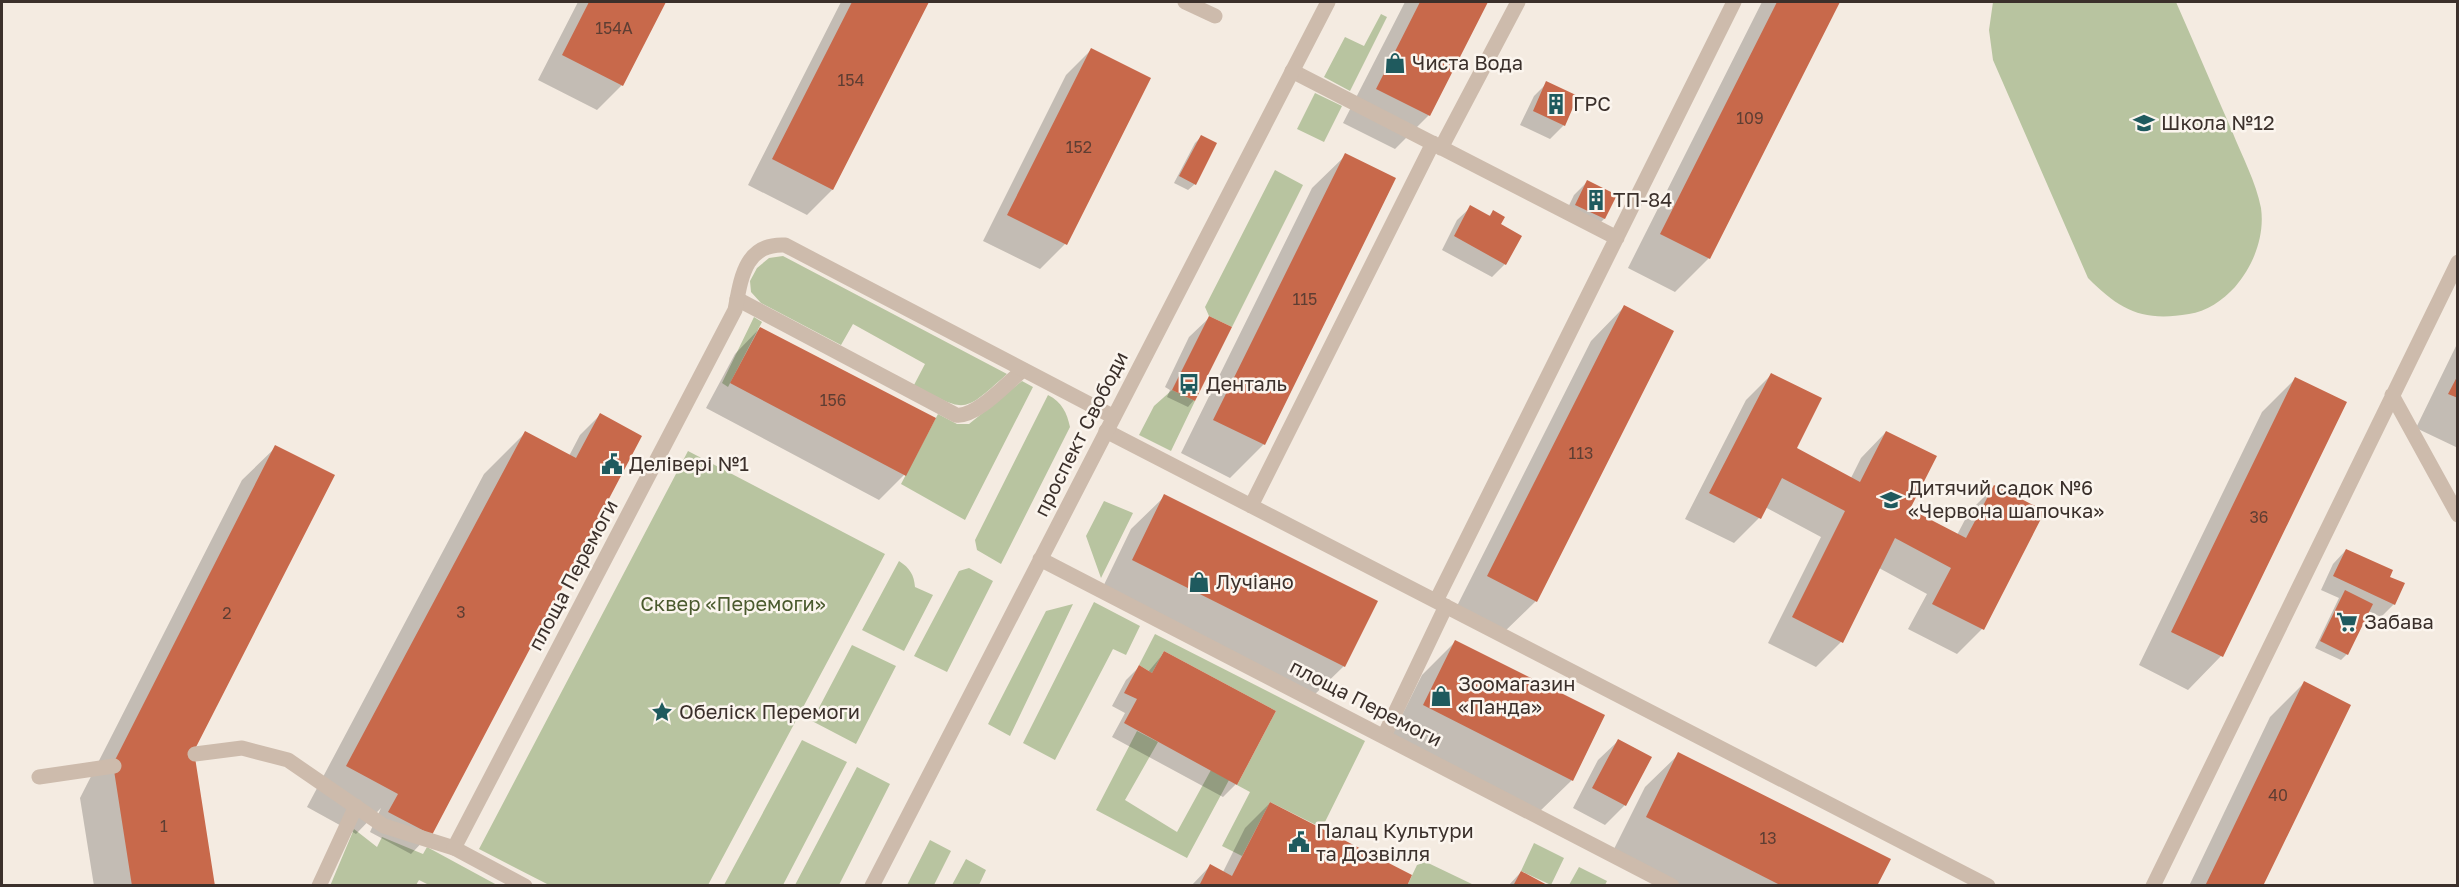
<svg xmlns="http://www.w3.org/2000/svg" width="2459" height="887" font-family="'Golos Text',sans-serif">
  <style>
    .green { fill: #b8c4a0 }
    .shadow { fill: #0003 }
    .building { fill: #c8694b }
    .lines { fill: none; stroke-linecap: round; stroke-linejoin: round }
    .service { stroke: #cdbbac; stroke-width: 15 }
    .minor { stroke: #cdbbac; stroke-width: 15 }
    .labels { text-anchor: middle; stroke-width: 5; stroke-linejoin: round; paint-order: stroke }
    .number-label { font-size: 16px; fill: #5e3e33 }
    .poi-label { font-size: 20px; fill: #3b302b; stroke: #fbf5ee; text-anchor: start }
    .street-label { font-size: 20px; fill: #3b302b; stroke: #fbf5ee }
    .park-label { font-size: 20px; fill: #4a5a2e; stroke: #fbf5ee }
  </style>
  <rect width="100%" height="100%" fill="#f4ebe1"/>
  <path class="green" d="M1993 2H2176C2195 45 2213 88 2232 131 2242 156 2256 182 2261 208 2265 237 2253 266 2235 287 2223 300 2206 312 2189 314 2142 322 2120 310 2088 278L1993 60 1989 30Z
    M1381 14 1387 17 1350 91 1324 77 1345 37 1364 46Z
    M1315 93 1342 106 1324 142 1297 129Z
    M1275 170 1303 185 1232 327 1209 316 1205 307Z
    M783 256 1007 374C962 414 967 413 914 385L925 364 853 324 841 345 761 303 751 292 750 281 757 268 769 258Z
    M754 317 762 322 728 387 722 383Z
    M1022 381 1033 387 965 520 901 484 938 414 957 424H969Z
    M1172 390 1195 401 1171 451 1139 435 1154 406Z
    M1048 395C1062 402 1067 413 1070 427L1001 564 977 550 975 540Z
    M688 451 885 554 708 885H549L479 849Z
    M1104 501 1133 513 1101 578 1086 536Z
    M899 561C910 568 914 575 915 587L933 595 904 651 862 630Z
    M969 568 993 581 947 672 914 656 959 571Z
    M1094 602 1140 626 1126 655 1113 649 1055 760 1023 743Z
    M1073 604 1010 736 988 724 1046 611Z
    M1155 634 1365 741 1322 828 1270 802 1242 856 1222 846 1250 792 1237 785 1276 711 1164 651 1152 673 1139 665Z
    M852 645 896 666 856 744 812 721Z
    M1137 731 1158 742 1125 800 1177 832 1211 770 1229 780 1187 858 1096 810Z
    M802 740 847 762 783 885H724Z
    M857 767 890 784 839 885H795Z
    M354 829 377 847 382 837 423 854 427 847 497 885H429L419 880 416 885 330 886Z
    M930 840 951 851 934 885H907Z
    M1534 843 1564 858 1551 885 1521 871Z
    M966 859 986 870 979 885H952Z
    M1426 862 1474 885 1407 886 1417 865Z
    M1579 867 1607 881 1605 885H1569Z"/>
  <path class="shadow" d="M578 2H664L622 85 597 110 538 80Z
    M841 2H928L832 190 807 215 748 185Z
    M1405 2H1486L1429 115 1395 149 1343 123Z
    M1762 2H1839L1709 258 1675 292 1628 268Z
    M1091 50 1149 79 1065 244 1040 269 983 241 1066 75Z
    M1547 83 1564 125 1550 139 1520 125 1534 96Z
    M1201 137 1195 184 1188 190 1174 183 1195 143Z
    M1346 155 1394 178 1264 444 1230 478 1181 453 1312 188Z
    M1587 182 1615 195 1604 219 1591 232 1563 218 1574 195Z
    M1471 207 1488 217 1493 212 1499 225 1505 264 1492 277 1442 250 1457 220Z
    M1624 307 1536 601 1502 634 1455 610 1591 341Z
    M1209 318 1194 400 1188 407 1167 397 1170 390 1165 387 1189 337Z
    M760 328 904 475 879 500 706 408 735 354Z
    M2458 342V448L2416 428Z
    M1771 375 1795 449 1851 478 1861 458 1886 432 1908 509 1957 535 1969 512 1994 487 1982 629 1957 654 1908 629 1927 594 1879 568 1841 642 1816 667 1768 643 1821 537 1765 507 1759 518 1734 543 1685 519 1746 400Z
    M2296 378 2221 656 2188 690 2139 665 2262 412Z
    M600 415 430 834 411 854 370 832 381 808 356 834 307 807 484 474 525 433 569 456 580 435Z
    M276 447 193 751 214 886H94L80 798 242 480Z
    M1165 496 1344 666 1310 699 1100 593 1131 529Z
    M2346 550 2388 577 2394 604 2381 617 2368 611 2347 654 2341 660 2315 648 2339 598 2321 590 2333 564Z
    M1455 642 1572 780 1538 813 1390 739 1422 675Z
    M1164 653 1236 784 1223 797 1112 737 1125 713 1112 706 1126 680 1139 667 1148 672Z
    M2304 683 2262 886H2189L2270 717Z
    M1618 741 1650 758 1625 805 1605 825 1573 808 1598 760Z
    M1679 754 1876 886H1682L1613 851 1645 787Z
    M1270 803 1405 886H1191L1210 866 1223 872 1245 828Z
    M1521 872 1547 886H1508Z"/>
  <path class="building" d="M589 2H666L623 86 562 55Z
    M852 2H929L833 190 772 159Z
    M1420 2H1488L1430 116 1376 89Z
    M1777 2H1840L1710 259 1660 234Z
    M1091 48 1151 78 1067 245 1007 215Z
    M1546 81 1578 96 1565 126 1533 111Z
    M1201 135 1217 143 1196 185 1179 176Z
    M1345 153 1396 178 1265 445 1213 420Z
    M1587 180 1617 195 1605 219 1575 205Z
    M1470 205 1490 216 1493 210 1505 217 1501 224 1522 236 1506 265 1454 236Z
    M1624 305 1674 331 1537 602 1487 576Z
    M1209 316 1232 327 1195 401 1172 390Z
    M760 327 936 418 906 476 730 383Z
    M1771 373 1822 398 1797 448 1860 482 1886 431 1937 456 1910 509 1966 538 1994 485 2045 511 1984 630 1932 604 1951 568 1895 538 1843 643 1792 617 1845 511 1782 478 1761 519 1709 493Z
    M2458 375V398L2448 394Z
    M2295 377 2347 402 2223 657 2171 632Z
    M600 413 642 436 432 835 388 812 398 794 346 766 525 431 576 458Z
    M275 445 335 475 194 751 215 886H132L113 764Z
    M1164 494 1378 601 1345 667 1132 560Z
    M2346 549 2393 570 2390 577 2405 583 2395 605 2333 576Z
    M2345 590 2373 604 2348 655 2320 641Z
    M1455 640 1605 715 1573 781 1423 705Z
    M1164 651 1276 711 1237 785 1124 723 1137 699 1124 693 1139 665 1152 673Z
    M2304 681 2351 705 2263 886H2205Z
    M1618 739 1652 757 1626 806 1592 788Z
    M1678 752 1891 859 1877 886H1782L1646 817Z
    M1270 802 1412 875 1407 886H1199L1210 864 1232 876Z
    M1521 871 1549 886H1513Z"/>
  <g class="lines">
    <path class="service" d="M1185 2 1215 16
      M1292 71 1617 238
      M1441 148 1518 2
      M737 299 956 415C976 418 1008 382 1023 370
      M2392 395 2458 515
      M1106 431 1988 886
      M1251 506 1433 143
      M1436 601 1734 2
      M1384 736 1446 606
      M195 754 242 748 288 760 384 826 454 848
      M39 777 114 766
      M319 886 356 806
      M2153 886 2458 262"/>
    <path class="minor" d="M1040 559 1672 886
      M525 886 454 848 735 310C741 278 745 243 785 245L1114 417
      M872 886 1328 2"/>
  </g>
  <defs>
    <symbol id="shop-bare" viewBox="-9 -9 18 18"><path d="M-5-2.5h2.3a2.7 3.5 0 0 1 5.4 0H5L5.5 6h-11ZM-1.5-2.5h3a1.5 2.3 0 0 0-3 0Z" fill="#1f5a5e" stroke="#fbf5ee" stroke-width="2.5" paint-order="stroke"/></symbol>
    <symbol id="building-bare" viewBox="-9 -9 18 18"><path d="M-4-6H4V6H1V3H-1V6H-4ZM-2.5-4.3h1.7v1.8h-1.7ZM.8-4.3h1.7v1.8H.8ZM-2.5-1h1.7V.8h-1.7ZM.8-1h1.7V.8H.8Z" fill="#1f5a5e" stroke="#fbf5ee" stroke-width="2.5" paint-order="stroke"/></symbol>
    <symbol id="school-bare" viewBox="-9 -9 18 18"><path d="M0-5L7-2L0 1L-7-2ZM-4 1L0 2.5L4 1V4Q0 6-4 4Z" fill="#1f5a5e" stroke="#fbf5ee" stroke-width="2.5" paint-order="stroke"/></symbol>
    <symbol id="bus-bare" viewBox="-9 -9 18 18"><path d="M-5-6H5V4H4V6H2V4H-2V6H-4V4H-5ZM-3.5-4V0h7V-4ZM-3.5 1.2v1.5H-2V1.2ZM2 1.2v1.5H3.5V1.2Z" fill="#1f5a5e" stroke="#fbf5ee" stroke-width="2.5" paint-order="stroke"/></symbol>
    <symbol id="civic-bare" viewBox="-9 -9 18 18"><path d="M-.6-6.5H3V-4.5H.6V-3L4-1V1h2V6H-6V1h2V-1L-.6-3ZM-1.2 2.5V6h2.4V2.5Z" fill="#1f5a5e" stroke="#fbf5ee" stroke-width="2.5" paint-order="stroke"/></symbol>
    <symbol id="supermarket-bare" viewBox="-9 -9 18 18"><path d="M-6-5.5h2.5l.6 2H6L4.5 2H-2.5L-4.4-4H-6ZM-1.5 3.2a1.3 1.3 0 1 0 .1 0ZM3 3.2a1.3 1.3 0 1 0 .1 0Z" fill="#1f5a5e" stroke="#fbf5ee" stroke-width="2.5" paint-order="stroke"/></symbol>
    <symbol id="sight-bare" viewBox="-9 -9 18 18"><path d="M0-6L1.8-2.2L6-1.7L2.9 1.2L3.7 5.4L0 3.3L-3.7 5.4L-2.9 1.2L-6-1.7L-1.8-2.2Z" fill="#1f5a5e" stroke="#fbf5ee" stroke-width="2.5" paint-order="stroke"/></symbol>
  </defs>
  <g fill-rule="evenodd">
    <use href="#shop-bare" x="1380" y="48" width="30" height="30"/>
    <use href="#building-bare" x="1541" y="89" width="30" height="30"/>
    <use href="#school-bare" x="2129" y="108" width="30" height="30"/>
    <use href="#building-bare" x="1581" y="185" width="30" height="30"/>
    <use href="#bus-bare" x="1174" y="369" width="30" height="30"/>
    <use href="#civic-bare" x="597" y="449" width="30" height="30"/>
    <use href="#school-bare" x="1876" y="485" width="30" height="30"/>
    <use href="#shop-bare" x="1184" y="567" width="30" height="30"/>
    <use href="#supermarket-bare" x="2332" y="607" width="30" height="30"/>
    <use href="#shop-bare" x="1426" y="681" width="30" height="30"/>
    <use href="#sight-bare" x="647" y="697" width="30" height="30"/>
    <use href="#civic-bare" x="1284" y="827" width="30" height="30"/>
  </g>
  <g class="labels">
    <g class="number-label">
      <text x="614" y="34">154А</text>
      <text x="851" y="86">154</text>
      <text x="1750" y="124">109</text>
      <text x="1079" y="153">152</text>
      <text x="1305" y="305">115</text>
      <text x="833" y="406">156</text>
      <text x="1581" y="459">113</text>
      <text x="2259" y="523">36</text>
      <text x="461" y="618">3</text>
      <text x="227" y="619">2</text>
      <text x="2278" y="801">40</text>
      <text x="164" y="832">1</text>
      <text x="1768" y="844">13</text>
    </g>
    <g class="poi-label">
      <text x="1412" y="70">Чиста Вода</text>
      <text x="1573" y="111">ГРС</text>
      <text x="2161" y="130">Школа №12</text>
      <text x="1613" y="207">ТП-84</text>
      <text x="1206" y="391">Денталь</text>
      <text x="629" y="471">Делівері №1</text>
      <text x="1908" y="495">Дитячий садок №6<tspan x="1908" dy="23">«Червона шапочка»</tspan></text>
      <text x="1216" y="589">Лучіано</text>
      <text x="2364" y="629">Забава</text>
      <text x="1458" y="691">Зоомагазин<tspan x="1458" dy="23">«Панда»</tspan></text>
      <text x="679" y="719">Обеліск Перемоги</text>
      <text x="1316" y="838">Палац Культури<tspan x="1316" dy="23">та Дозвілля</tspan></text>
    </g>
    <g class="street-label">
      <text transform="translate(1081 434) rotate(-63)" y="7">проспект Свободи</text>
      <text transform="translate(573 575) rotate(-62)" y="7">площа Перемоги</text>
      <text transform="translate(1366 703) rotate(27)" y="7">площа Перемоги</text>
    </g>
    <g class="park-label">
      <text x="733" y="611">Сквер «Перемоги»</text>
    </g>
  </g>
  <rect width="2459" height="887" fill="none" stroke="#3b302b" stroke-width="6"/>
</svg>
